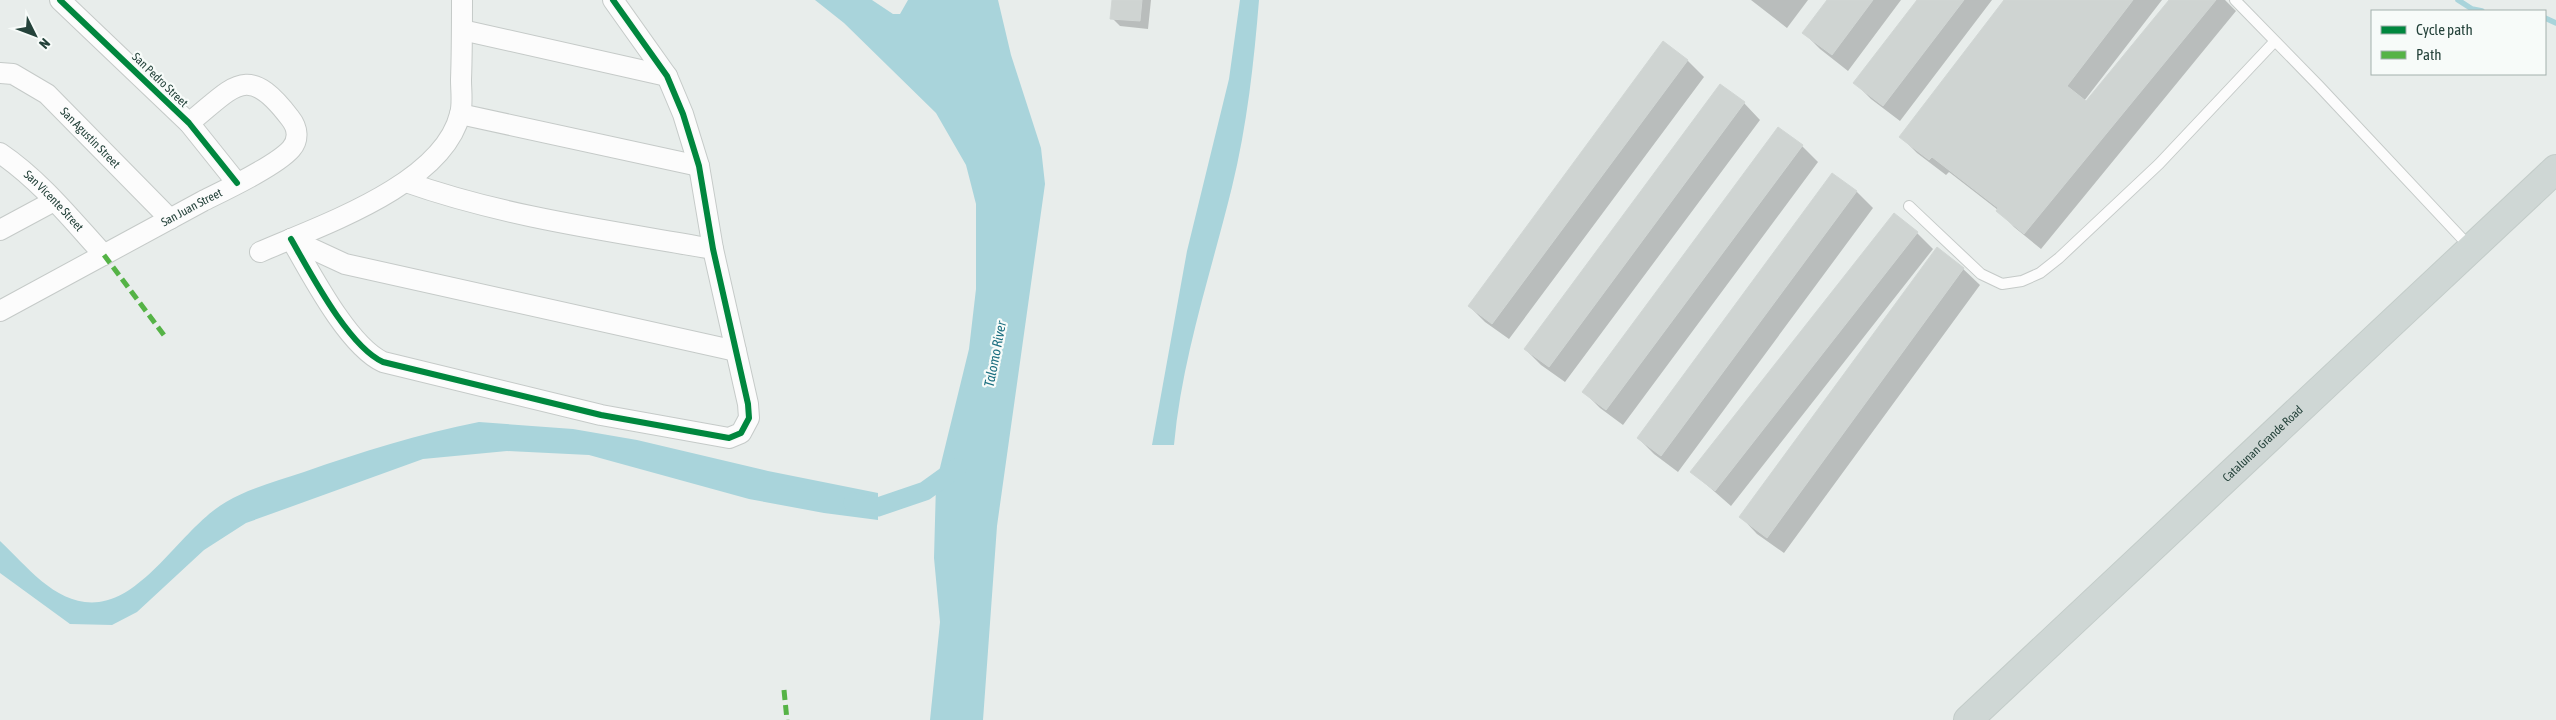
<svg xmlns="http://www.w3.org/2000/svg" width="2556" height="720" font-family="'Asap Condensed',sans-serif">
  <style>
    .water { fill: #a9d4db }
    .shadow { fill: #0003 }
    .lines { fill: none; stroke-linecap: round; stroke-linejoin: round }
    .stream { stroke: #a9d4db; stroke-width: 5.5 }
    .canal { stroke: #a9d4db; stroke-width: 19 }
    .building { fill: #cfd4d2; stroke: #d1d6d4 }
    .lane-casing { stroke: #c5cac8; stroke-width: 12 }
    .street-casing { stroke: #c5cac8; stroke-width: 22 }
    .primary-casing { stroke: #c3ccc9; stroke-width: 30 }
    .lane { stroke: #fcfcfc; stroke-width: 10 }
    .street { stroke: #fcfcfc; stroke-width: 20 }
    .primary { stroke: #cfd7d5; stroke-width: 28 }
    .quiet { stroke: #55b346; stroke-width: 5; stroke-dasharray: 10 5; stroke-linecap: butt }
    .cycleway-casing { stroke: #f7fbf9; stroke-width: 9 }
    .cycleway { stroke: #00873e; stroke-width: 6 }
    .labels { text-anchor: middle; stroke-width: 4.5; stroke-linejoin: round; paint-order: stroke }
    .street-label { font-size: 12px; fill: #24423a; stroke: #f7fbf9 }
    .water-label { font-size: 14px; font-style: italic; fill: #1c6f80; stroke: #f7fbf9 }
  </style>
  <rect width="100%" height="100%" fill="#e8edeb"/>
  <path class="water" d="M815 0H872L893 14H900L908 0H998L1011 55 1041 148 1045 184 997 526 983 720H930L940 622 934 558 936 484 969 349 976 289V204L966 165 936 113 844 23Z
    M1240 0H1259C1254 62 1247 126 1232 187 1211 273 1182 357 1174 445H1152L1187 251 1229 79Z
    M479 422 573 429 637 440 768 471 878 493V520L824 513 749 499 589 455 507 451 423 459 246 523 204 550 137 612 112 625 70 624 0 573V541C28 567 57 607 99 602 147 596 184 526 226 502 249 488 278 481 304 472 361 452 419 434 479 422Z"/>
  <path class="shadow" d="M1114 0H1151L1148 29 1120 26 1112 18Z
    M1751 0H1808L1787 28Z
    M1828 0H1901L1848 71 1820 49 1804 33Z
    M1918 0H1992L1900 121 1871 99 1855 83Z
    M2006 0H2162L2084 101 2086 103 2171 0H2225L2236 11 2041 249 2014 227 1998 210 1949 172 1946 175 1917 153 1901 137Z
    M1687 60 1704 77 1509 339 1485 322 1469 306Z
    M1744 103 1760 120 1565 382 1541 365 1525 349Z
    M1802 146 1818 162 1623 425 1600 408 1583 391Z
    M1833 175 1857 192 1873 208 1678 472 1654 454 1638 438Z
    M1917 233 1933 249 1731 506 1692 472Z
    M1959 265 1980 285 1784 553 1757 534 1741 517Z"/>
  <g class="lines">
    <path class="stream" d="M2458 0 2472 9 2482 11
      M2545 18 2556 23"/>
    <path class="canal" d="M853 502 878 507 925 491 957 468"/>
  </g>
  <path class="building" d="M1112 0H1142L1140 21 1110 19Z
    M1827 0H1873L1832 55 1802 33Z
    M1917 0H1964L1883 106 1853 83Z
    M2004 0H2133L2067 86 2086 101 2169 0H2216L2024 234 1996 211 1998 208 1932 157 1929 160 1899 137Z
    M1663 41 1688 60 1492 324 1468 306Z
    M1720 84 1745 102 1549 367 1524 349Z
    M1778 127 1803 145 1606 410 1582 392Z
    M1832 173 1857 191 1661 456 1637 438Z
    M1894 213 1918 232 1715 491 1690 472Z
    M1937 247 1964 268 1767 538 1739 517Z"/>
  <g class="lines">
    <defs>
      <path id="lane" d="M2235 0 2319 86 2470 247
        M1909 206 1981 274 2002 284 2022 281 2040 273 2059 258 2159 164 2275 41"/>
      <g id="street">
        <path d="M60 0 189 123 237 183"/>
        <path d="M462 30 667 76"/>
        <path id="s1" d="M0 73 13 74 47 94 170 219"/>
        <path d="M460 114 699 166"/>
        <path id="s2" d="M0 153C40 180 72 220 104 255"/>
        <path d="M406 182C505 217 611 231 713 249"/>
        <path d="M0 230 54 201"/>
        <path d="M291 239C310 272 348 346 383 362L601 415 729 438 741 433 749 418 748 404 713 249 699 166 683 114 667 76 613 0"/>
        <path d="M291 239 345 264 736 351"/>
        <path d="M260 252C319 226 443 185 460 114 463 104 461 91 461 80 462 53 462 27 462 0"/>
        <path id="s3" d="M0 311C68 274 135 238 203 201 225 190 276 166 291 149 299 140 298 128 290 118 247 61 234 87 189 123"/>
      </g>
      <g id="primary">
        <path id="s4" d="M1968 720 2556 169"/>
      </g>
    </defs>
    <use href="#lane" class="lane-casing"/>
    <use href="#street" class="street-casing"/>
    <use href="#primary" class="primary-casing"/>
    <use href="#lane" class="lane"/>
    <use href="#street" class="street"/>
    <use href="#primary" class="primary"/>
    <path class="quiet" d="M104 255 166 338
      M784 690 787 720"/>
    <defs>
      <path id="cycleway" d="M60 0 189 123 237 183
        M291 239C310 272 348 346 383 362L601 415 729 438 741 433 749 418 748 404 713 249 699 166 683 114 667 76 613 0"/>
    </defs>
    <use href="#cycleway" class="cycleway-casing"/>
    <use href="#cycleway" class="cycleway"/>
  </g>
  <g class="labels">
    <g class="street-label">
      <text transform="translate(160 80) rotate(44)" y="4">San Pedro Street</text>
      <text dy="4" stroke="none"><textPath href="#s1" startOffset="114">San Agustin Street</textPath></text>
      <text dy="4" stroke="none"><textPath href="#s2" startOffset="72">San Vicente Street</textPath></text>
      <text dy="4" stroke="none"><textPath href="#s3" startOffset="218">San Juan Street</textPath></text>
      <text dy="4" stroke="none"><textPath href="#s4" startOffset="404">Catalunan Grande Road</textPath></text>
    </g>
    <g class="water-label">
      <text transform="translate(995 354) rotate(-79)" y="5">Talomo River</text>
    </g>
  </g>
  <rect x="2371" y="10" width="175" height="65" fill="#f7fbf9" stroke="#a3b1ad"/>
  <rect x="2381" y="26" width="25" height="8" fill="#00873e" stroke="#a3b1ad"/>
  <text x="2416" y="35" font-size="15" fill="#24423a">Cycle path</text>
  <rect x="2381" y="51" width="25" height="8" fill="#55b346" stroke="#a3b1ad"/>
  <text x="2416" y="60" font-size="15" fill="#24423a">Path</text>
  <g transform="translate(35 35) rotate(132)" stroke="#f7fbf9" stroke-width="4" paint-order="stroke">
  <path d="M0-4L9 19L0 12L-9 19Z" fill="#24423a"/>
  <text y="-8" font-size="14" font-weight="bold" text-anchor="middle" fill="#24423a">N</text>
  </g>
</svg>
